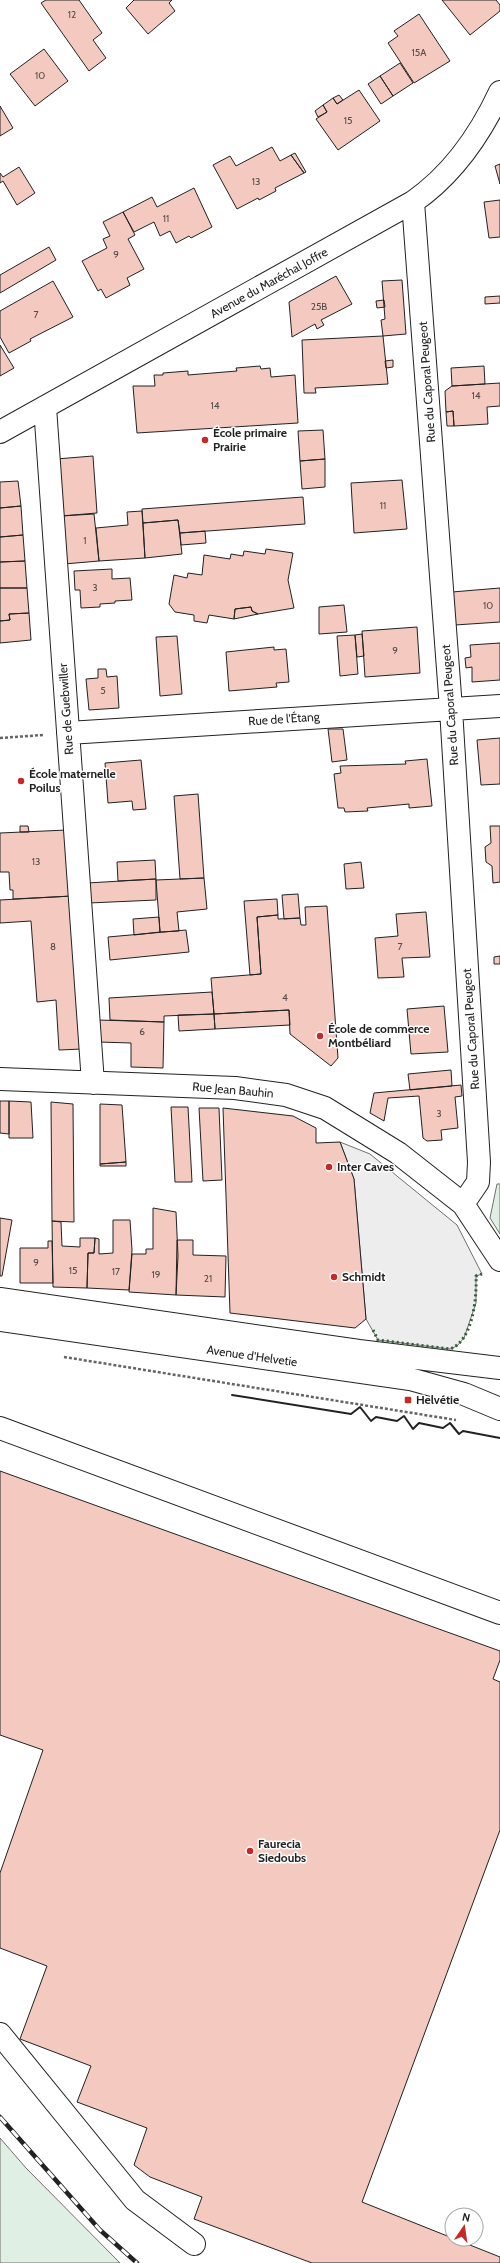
<svg xmlns="http://www.w3.org/2000/svg" width="500" height="2263" font-family="Cabin,sans-serif">
  <style>
    .green { fill: #e0efe3; stroke: #6f6f6f }
    .parking { fill: #ededed; stroke: #6f6f6f }
    .building { fill: #f3c9c0; stroke: #222 }
    .lines { fill: none; stroke-linecap: round; stroke-linejoin: round }
    .minor-casing { stroke: #222; stroke-width: 24 }
    .major-casing { stroke: #222; stroke-width: 24 }
    .path { stroke: #646464; stroke-width: 2.5; stroke-dasharray: 3 2; stroke-linecap: butt }
    .minor { stroke: #fff; stroke-width: 22 }
    .major { stroke: #fff; stroke-width: 22 }
    .rail-casing { stroke: #222; stroke-width: 4.5 }
    .rail { stroke: #fff; stroke-width: 3; stroke-dasharray: 9; stroke-linecap: butt }
    .hedge { stroke: #2f5e38; stroke-width: 3; stroke-dasharray: 2 3; stroke-linecap: butt }
    .wall { stroke: #222; stroke-width: 2 }
    .poi-dot { fill: #c62828; stroke: #fff; stroke-width: 1.5 }
    .labels { text-anchor: middle; stroke-width: 3; stroke-linejoin: round; paint-order: stroke }
    .number-label { font-size: 10px; fill: #564c4a }
    .street-label { font-size: 12px; fill: #222; stroke: #fff }
    .poi-label { font-size: 12px; font-weight: bold; fill: #222; stroke: #fff; text-anchor: start }
  </style>
  <rect width="100%" height="100%" fill="#fff"/>
  <path class="green" d="M497 1184H500V1234L490 1218Z
    M0 2138 26 2168 120 2263H0Z"/>
  <path class="parking" d="M340 1142 370 1154 457 1225 482 1274 476 1276V1303L464 1338 457 1346 450 1349 378 1340 366 1319 354 1179Z"/>
  <path class="building" d="M46 0H79L102 33 93 40 106 58 89 71 41 3Z
    M134 0H172L169 3 175 11 148 34 126 8Z
    M442 0H496L500 5V11L470 35Z
    M419 14 450 61 414 83 388 43 398 36 394 31Z
    M44 49 68 81 35 106 10 74Z
    M400 63 413 83 393 96 380 76Z
    M380 76 393 96 381 104 368 84Z
    M359 90 380 121 338 150 316 119 327 112 323 105 333 98 337 104Z
    M339 95 343 100 337 104 333 98Z
    M323 105 327 112 318 117 315 111Z
    M0 106 13 128 0 136Z
    M272 147 280 161 291 155 304 173 275 188 276 191 259 200 258 198 237 209 213 165 230 156 236 166Z
    M295 153 306 172 304 173 291 155Z
    M500 164V184L495 166Z
    M19 167 35 193 17 205 3 181 0 183V173L3 177Z
    M194 188 212 227 191 238 189 236 176 243 170 231 160 236 154 222 134 232 123 212 152 197 157 207Z
    M500 200V237L489 238 484 202Z
    M123 212 135 235 128 239 144 269 127 278 130 285 106 298 101 289 98 291 82 261 107 248 103 239 110 236 103 222Z
    M49 247 56 260 0 293V275Z
    M336 276 352 304 321 320 324 325 317 329 315 324 292 337 289 302Z
    M402 280 406 334 383 336 381 320 385 319 382 281Z
    M53 281 73 317 30 339 31 341 9 353 0 337V311Z
    M500 296V303L485 304V297Z
    M384 300 385 307 377 308 376 301Z
    M383 336 388 384 315 388 316 393H304L302 340Z
    M0 345 14 368 0 376Z
    M393 360V367L386 368 385 361Z
    M260 366 261 369 270 368 271 377 295 375 298 423 137 433 133 386H155L154 375H163V373L188 371V375L237 371 236 368Z
    M484 366 485 384 452 386 451 368Z
    M500 383V406L487 407 488 424 454 426 453 411 446 412 445 391 452 386Z
    M453 411 454 426H447L446 412Z
    M323 430 325 459 300 461 298 431Z
    M93 456 97 513 61 516 56 459Z
    M325 459V487L302 489 300 461Z
    M402 480 407 529 354 533 351 483Z
    M18 481 21 506 0 508V482Z
    M303 497 305 524 180 533 178 520 143 523 142 509Z
    M21 506 23 535 0 537V508Z
    M142 511 145 558 99 561 96 528 128 525 127 512Z
    M94 514 99 561 64 564 61 516Z
    M178 520 182 554 145 558 143 523Z
    M205 531 206 543 181 545 180 533Z
    M23 535 25 561 0 562V537Z
    M266 549 293 553 288 580 294 608 258 614 252 611 251 607 235 609 234 619 209 615 207 623 194 621V615L175 612 169 604 174 575 187 578 188 573 202 575 204 555 230 559 231 554 243 556 244 551 265 554Z
    M25 561 27 588H0V562Z
    M112 569V579L130 578 132 600 115 601V603L100 604V607L81 608 80 590H75L74 571Z
    M0 588H27L29 613 9 614 10 620 0 621Z
    M500 588V622L455 625 452 592Z
    M344 605 347 632 319 634V607Z
    M251 607 252 611 258 614 234 619 235 609Z
    M29 613 31 640 0 643V621L10 620 9 614Z
    M417 627 420 673 365 677 362 631Z
    M362 634 364 656 357 657 355 635Z
    M355 635 358 674 340 676 337 636Z
    M177 636 182 694 160 696 156 637Z
    M500 643V680L472 682V667L466 668 465 658 471 657 470 645Z
    M274 647V650L286 649 289 682 276 683 277 687 229 691 226 652Z
    M98 669H106L107 677 117 676 119 708 89 710 86 679 98 678Z
    M328 729H343L347 760 332 762Z
    M500 738V784L481 785 477 740Z
    M427 759 432 806 409 808V804L367 808 368 811 345 812 344 808H338L334 774 341 773 340 766 406 764 405 761Z
    M141 760 146 809 133 810 132 801 108 803 105 763Z
    M198 794 204 878 180 879 174 796Z
    M20 826H28L29 832H20Z
    M490 826H500V882L493 883 492 866 486 862 485 847 491 843Z
    M67 830 72 896 13 899V890H10L9 872H0V833Z
    M155 860 156 879 118 881 117 862Z
    M361 862 364 888 346 889 344 864Z
    M204 878 207 909 177 912 179 931 160 932 156 880Z
    M156 879V900L89 903 87 883Z
    M298 894 300 918 284 919 282 895Z
    M72 896 82 1049 59 1050 56 1000 37 1002 31 921 0 923V900Z
    M277 899 278 915 257 917 261 974 250 975 244 901Z
    M327 906 338 1058 331 1066 290 1034 289 1010 214 1014 211 978 261 974 257 917 278 915V919L300 918 301 925H306L305 907Z
    M426 912 430 957 402 958 404 977 378 978 375 938 398 936 396 914Z
    M159 917 160 932 134 935 133 919Z
    M186 930 189 952 110 960 108 937Z
    M500 956V964H494V957Z
    M212 992 214 1014 164 1016V1022L110 1020 109 998Z
    M444 1006 448 1052 411 1054 407 1009Z
    M289 1010 290 1025 215 1029 214 1014Z
    M214 1014 215 1029 179 1031 178 1015Z
    M98 1020 164 1022 163 1068 131 1067V1043L99 1042Z
    M451 1070 452 1086 410 1090 408 1074Z
    M461 1085 462 1096 455 1097 458 1128 441 1130 442 1140 427 1141 423 1138 419 1096 388 1098 384 1121 370 1113 374 1093Z
    M0 1101H9V1134L0 1133Z
    M9 1101 31 1102 33 1138H9Z
    M51 1102 73 1104 74 1222 52 1221Z
    M100 1104 122 1105 126 1162 100 1164Z
    M171 1107H188L192 1182H175Z
    M199 1108H219L222 1180 203 1181Z
    M223 1108 293 1116 316 1128V1143L340 1142 354 1179 366 1319 355 1328 230 1313Z
    M126 1162V1166H100V1164Z
    M153 1208 176 1212 178 1256 176 1295 129 1292 132 1254H146V1249H153Z
    M0 1218 12 1220 2 1276H0Z
    M113 1220H130L132 1250 129 1290 87 1288 88 1253H94L95 1238 99 1239V1254L113 1253Z
    M52 1221 61 1222 62 1246 80 1247V1238H95L94 1253H88L87 1288 53 1287Z
    M177 1240H193V1255L226 1256 225 1297 176 1295Z
    M48 1241H52L53 1283H20V1248H48Z
    M0 1471 500 1651V1660L493 1679 500 1682V1830L362 2202 500 2257V2263H312L194 2219 202 2197 150 2177 134 2165 147 2128 77 2102 91 2066 20 2039 47 1966 0 1948V1873L43 1750 0 1735Z"/>
  <g class="lines">
    <defs>
      <path id="minor" d="M413 202 451 709 479 1162 478 1182 463 1204
        M45 407 93 1083
        M0 432 413 202C452 175 480 135 500 92
        M68 733 500 706
        M0 1079 235 1088 286 1095 325 1108 398 1153 463 1204 500 1260
        M0 1428 500 1613
        M0 2034 135 2200 194 2244"/>
      <path id="major" d="M0 1299 359 1351 500 1368
        M0 1320 410 1379 464 1394 500 1409"/>
    </defs>
    <use href="#minor" class="minor-casing"/>
    <use href="#major" class="major-casing"/>
    <path class="path" d="M0 738 43 735
      M64 1357 456 1420"/>
    <use href="#minor" class="minor"/>
    <use href="#major" class="major"/>
    <defs>
      <path id="rail" d="M0 2117 100 2230 137 2263"/>
    </defs>
    <use href="#rail" class="rail-casing"/>
    <use href="#rail" class="rail"/>
    <path class="hedge" d="M373 1330 378 1340 450 1349C473 1341 477 1297 476 1276L482 1274"/>
    <path class="wall" d="M232 1395 351 1414 360 1407 371 1421 376 1417 397 1421 404 1416 413 1429 419 1423 443 1428 450 1423 459 1434 463 1431 500 1438"/>
  </g>
  <g class="poi-dot">
    <circle cx="205" cy="440" r="4"/>
    <circle cx="21" cy="781" r="4"/>
    <circle cx="320" cy="1036" r="4"/>
    <circle cx="329" cy="1167" r="4"/>
    <circle cx="334" cy="1277" r="4"/>
    <rect x="404" y="1396" width="8" height="8" rx="2"/>
    <circle cx="250" cy="1851" r="4"/>
  </g>
  <g class="labels">
    <g class="number-label">
      <text x="72" y="18">12</text>
      <text x="419" y="56">15A</text>
      <text x="40" y="79">10</text>
      <text x="348" y="124">15</text>
      <text x="256" y="185">13</text>
      <text x="166" y="222">11</text>
      <text x="116" y="258">9</text>
      <text x="319" y="310">25B</text>
      <text x="36" y="318">7</text>
      <text x="476" y="399">14</text>
      <text x="215" y="409">14</text>
      <text x="383" y="509">11</text>
      <text x="85" y="544">1</text>
      <text x="95" y="591">3</text>
      <text x="488" y="609">10</text>
      <text x="395" y="654">9</text>
      <text x="103" y="694">5</text>
      <text x="36" y="865">13</text>
      <text x="53" y="950">8</text>
      <text x="400" y="950">7</text>
      <text x="285" y="1001">4</text>
      <text x="142" y="1035">6</text>
      <text x="439" y="1117">3</text>
      <text x="36" y="1266">9</text>
      <text x="73" y="1274">15</text>
      <text x="116" y="1275">17</text>
      <text x="156" y="1278">19</text>
      <text x="208" y="1282">21</text>
    </g>
    <g class="street-label">
      <text transform="translate(269 283) rotate(-29)" y="4">Avenue du Maréchal Joffre</text>
      <text transform="translate(427 382) rotate(-94)" y="4">Rue du Caporal Peugeot</text>
      <text transform="translate(450 705) rotate(-94)" y="4">Rue du Caporal Peugeot</text>
      <text transform="translate(66 709) rotate(-94)" y="4">Rue de Guebwiller</text>
      <text transform="translate(284 719) rotate(-4)" y="4">Rue de l'Étang</text>
      <text transform="translate(471 1029) rotate(-94)" y="4">Rue du Caporal Peugeot</text>
      <text transform="translate(233 1090) rotate(5)" y="4">Rue Jean Bauhin</text>
      <text transform="translate(252 1356) rotate(8)" y="4">Avenue d'Helvetie</text>
    </g>
    <g class="poi-label">
      <text x="213" y="437">École primaire<tspan x="213" dy="14">Prairie</tspan></text>
      <text x="29" y="778">École maternelle<tspan x="29" dy="14">Poilus</tspan></text>
      <text x="328" y="1033">École de commerce<tspan x="328" dy="14">Montbéliard</tspan></text>
      <text x="337" y="1171">Inter Caves</text>
      <text x="342" y="1281">Schmidt</text>
      <text x="416" y="1404">Helvétie</text>
      <text x="258" y="1848">Faurecia<tspan x="258" dy="14">Siedoubs</tspan></text>
    </g>
  </g>
  <g transform="translate(464 2227) rotate(13)"><circle r="19" fill="#ffffff" stroke="#a7a7a7"/>
  <path d="M0-3L7 15L0 10L-7 15Z" fill="#c62828"/>
  <text y="-6" font-size="11" font-weight="bold" text-anchor="middle" fill="#222222">N</text>
  </g>
</svg>
